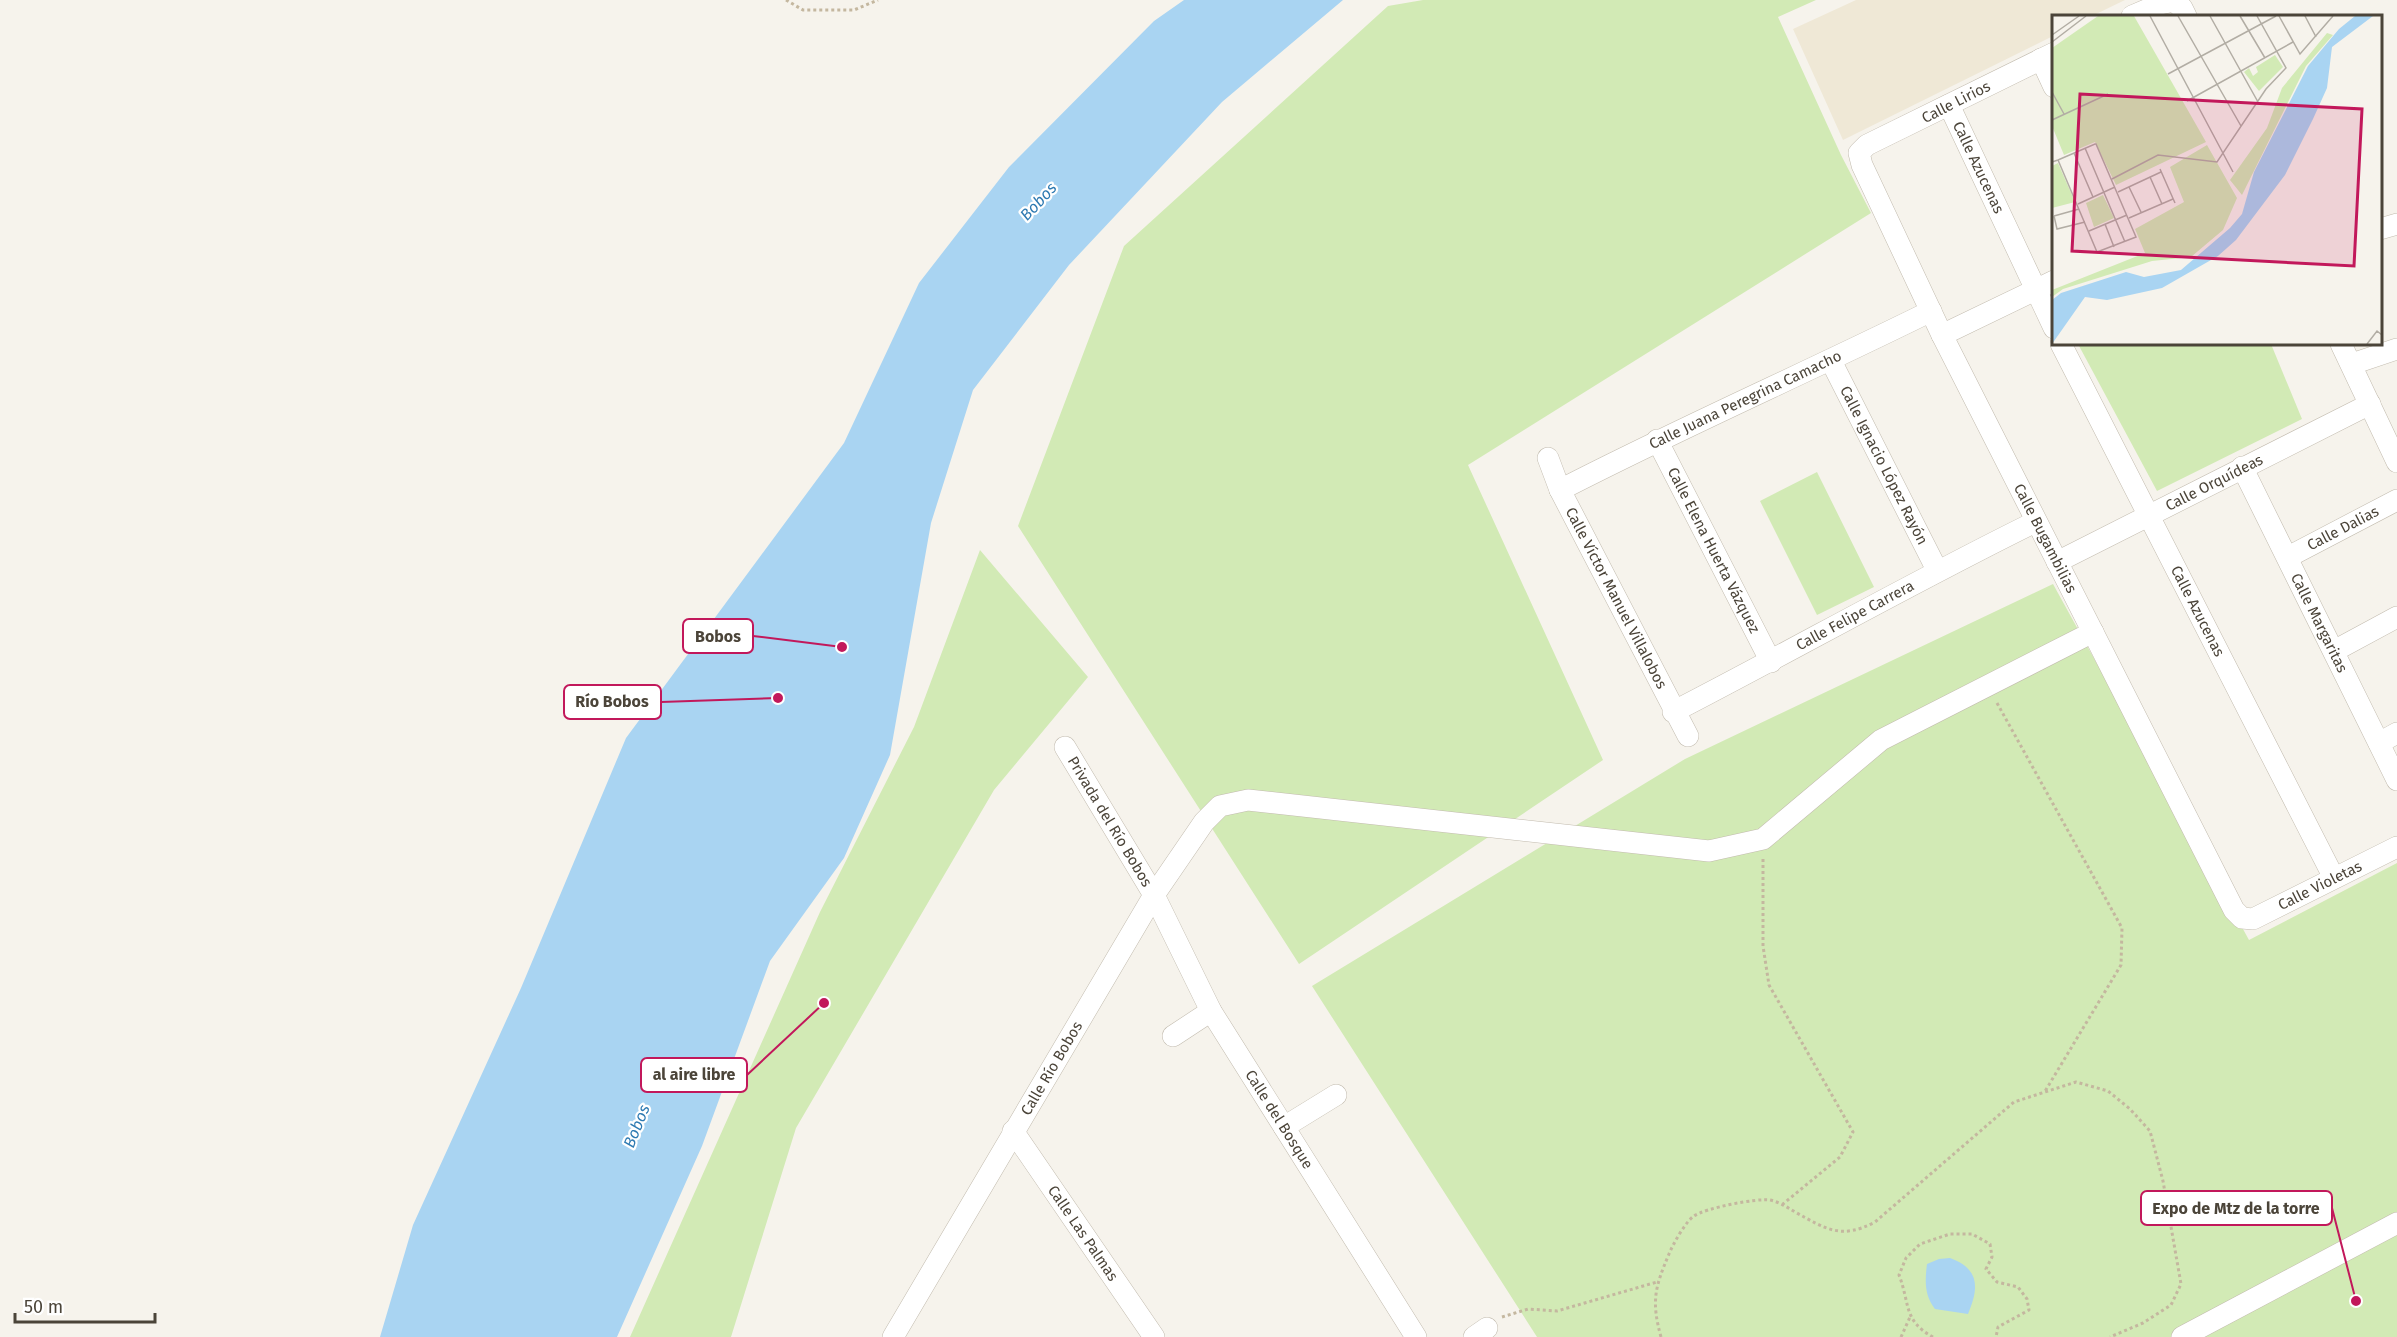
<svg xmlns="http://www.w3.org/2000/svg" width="2397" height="1337" font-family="'Fira Sans',sans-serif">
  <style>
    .education { fill: #efe8d6 }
    .green { fill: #d2eab5 }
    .water { fill: #a9d4f2 }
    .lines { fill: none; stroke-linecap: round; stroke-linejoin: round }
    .minor-casing { stroke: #c2bbae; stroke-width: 22 }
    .path { stroke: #c4b79f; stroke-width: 3; stroke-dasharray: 3 3; stroke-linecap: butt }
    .minor { stroke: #fff; stroke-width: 21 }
    .labels { text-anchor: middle; stroke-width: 4.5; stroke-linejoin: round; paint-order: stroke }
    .street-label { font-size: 15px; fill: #4b4439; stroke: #fff }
    .water-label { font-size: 16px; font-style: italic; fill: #2e7ab2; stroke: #fff }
    .inset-road { fill: none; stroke: #b2ada4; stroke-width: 1.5 }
    .view { fill: #c2185b; fill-opacity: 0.15; stroke: #c2185b; stroke-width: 3 }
    .inset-edge { fill: none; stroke: #4b4439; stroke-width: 3 }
    .leader { fill: none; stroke: #c2185b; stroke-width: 2 }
    .callout-dot { fill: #c2185b; stroke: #fff; stroke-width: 2 }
    .callout { fill: #fff; stroke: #c2185b; stroke-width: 2 }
    .callout-label { font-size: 16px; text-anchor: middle; font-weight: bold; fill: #4b4439 }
  </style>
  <rect width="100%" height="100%" fill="#f6f3ec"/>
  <path class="education" d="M1856 0H2125L2092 16H2054L2053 36 1843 140 1793 29Z"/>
  <path class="green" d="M1423 0H1816L1778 17 1841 155 1871 213 1468 465 1603 760 1299 964 1018 526 1124 246 1388 6Z
    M2078 344H2271L2302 419 2157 491Z
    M1817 472 1874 587 1817 615 1760 501Z
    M980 550 1088 677 994 790 796 1128 731 1337H630L820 912 914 727Z
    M2053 584 2249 940 2397 863V1337H1537L1312 986 1685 759Z"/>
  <path class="water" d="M1184 0H1343L1222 102 1069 265 973 390 931 523 890 755 844 858 770 961 702 1146 617 1337H380L413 1225 521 988 626 738 844 443 919 283 1009 167 1154 21Z
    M1950 1258C1980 1269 1979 1288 1968 1314L1935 1309C1924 1295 1925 1280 1927 1264L1939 1259Z"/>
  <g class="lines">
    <defs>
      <g id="minor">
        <path d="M2132 16 2160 4 2174 1 2182 8 2186 16"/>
        <path id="s1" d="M2054 53 1867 145 1859 153 1862 165 1942 335 2234 910 2242 918 2253 919 2397 847"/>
        <path d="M2041 59 2054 87"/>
        <path id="s2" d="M1949 105 2054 328"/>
        <path d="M2380 229 2397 224"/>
        <path d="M1942 335 2054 281"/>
        <path id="s3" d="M2061 344 2334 878"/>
        <path d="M2341 344 2397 462"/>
        <path id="s4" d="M1831 361 1937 570"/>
        <path d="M2352 364 2397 349"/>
        <path id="s5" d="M1657 440 1771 662"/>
        <path id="s6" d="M1548 458 1560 490 1688 736"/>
        <path id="s7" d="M2242 467 2397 780"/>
        <path id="s8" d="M1560 490C1682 427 1808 372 1931 311"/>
        <path id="s9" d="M2288 557 2397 500"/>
        <path id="s10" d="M2057 562 2370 404"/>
        <path d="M2334 651 2397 617"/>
        <path id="s11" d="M1673 712C1795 649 1913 582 2035 522"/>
        <path d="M2379 743 2397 733"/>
        <path id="s12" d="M1065 747 1154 895 1211 1011 1416 1337"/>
        <path d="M1173 1036 1211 1011"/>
        <path d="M1284 1127 1336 1095"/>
        <path id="s13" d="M1013 1131 1154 1337"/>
        <path id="s14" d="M893 1337 1154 895 1204 822 1220 806 1248 800 1709 851 1763 839 1881 740 2093 632"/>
        <path d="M1474 1337 1487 1328"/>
        <path d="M2182 1337 2397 1223"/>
      </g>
    </defs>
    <use href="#minor" class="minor-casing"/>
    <path class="path" d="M786 0 803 10H854L878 0
      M1997 703 2122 928 2121 965 2044 1093
      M1763 859V946L1769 985 1853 1132 1840 1157 1783 1204
      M1502 1317 1528 1309 1557 1311 1657 1282
      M1661 1337C1651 1301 1655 1287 1669 1254 1673 1244 1686 1221 1694 1216 1705 1208 1757 1198 1770 1200 1779 1202 1787 1207 1795 1212 1826 1229 1841 1240 1875 1222L2014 1102 2076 1082 2108 1091 2130 1109 2150 1131 2163 1181 2181 1284 2171 1305 2143 1323 2110 1337
      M1901 1337 1910 1317
      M1933 1337C1903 1321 1910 1303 1899 1275L1906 1258 1920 1244 1950 1234H1972L1990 1244 1992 1257 1986 1269 1997 1282 2018 1287 2027 1299 2029 1310 1998 1327 1996 1337"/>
    <use href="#minor" class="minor"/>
  </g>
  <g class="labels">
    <g class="street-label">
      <text transform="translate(1956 102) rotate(-27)" y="5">Calle Lirios</text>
      <text dy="5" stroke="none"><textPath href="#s2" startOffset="69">Calle Azucenas</textPath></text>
      <text dy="5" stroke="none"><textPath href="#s8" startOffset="206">Calle Juana Peregrina Camacho</textPath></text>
      <text dy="5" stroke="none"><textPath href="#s4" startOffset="117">Calle Ignacio López Rayón</textPath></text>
      <text dy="5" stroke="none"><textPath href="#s10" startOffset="176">Calle Orquídeas</textPath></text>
      <text dy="5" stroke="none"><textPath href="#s9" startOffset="62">Calle Dalias</textPath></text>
      <text dy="5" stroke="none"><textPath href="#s1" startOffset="648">Calle Bugambilias</textPath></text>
      <text dy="5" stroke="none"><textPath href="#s5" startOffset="124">Calle Elena Huerta Vázquez</textPath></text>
      <text dy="5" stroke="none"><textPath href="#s6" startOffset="156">Calle Víctor Manuel Villalobos</textPath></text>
      <text dy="5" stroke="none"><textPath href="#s3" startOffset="300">Calle Azucenas</textPath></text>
      <text dy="5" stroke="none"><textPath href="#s11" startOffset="206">Calle Felipe Carrera</textPath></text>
      <text dy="5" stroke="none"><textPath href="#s7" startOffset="174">Calle Margaritas</textPath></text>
      <text dy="5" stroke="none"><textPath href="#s12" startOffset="87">Privada del Río Bobos</textPath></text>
      <text dy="5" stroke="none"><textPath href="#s1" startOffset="1162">Calle Violetas</textPath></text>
      <text dy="5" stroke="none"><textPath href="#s14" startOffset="312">Calle Río Bobos</textPath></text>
      <text dy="5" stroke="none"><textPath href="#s12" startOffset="430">Calle del Bosque</textPath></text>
      <text dy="5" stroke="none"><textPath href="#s13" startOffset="124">Calle Las Palmas</textPath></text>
    </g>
    <g class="water-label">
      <text transform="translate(1038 201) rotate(-47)" y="6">Bobos</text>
      <text transform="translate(636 1126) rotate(-68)" y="6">Bobos</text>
    </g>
  </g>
  <g transform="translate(2052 15)">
    <rect width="330" height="330" fill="#f6f3ec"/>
    <path d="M46 1H82L154 127 64 170 43 127 12 140 0 111V33ZM275 18 281 20 254 51 190 180 178 165 215 113 230 73ZM223 40 231 52 207 76 192 57 197 53 201 61 206 57 204 52ZM155 130 185 183 171 215 139 242 100 246 11 274 0 282V275L93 238 83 214 132 187 118 152ZM6 148 23 187 0 193V151ZM51 180 62 203 42 212 34 188Z" fill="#d2eab5"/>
    <path d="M303 1H321L280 32 275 73 261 104 233 160 184 225 166 241 110 273 55 285 33 282 0 329V285L9 278 74 257 92 262 129 255 178 213 190 199 202 157 256 51 287 14Z" fill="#a9d4f2"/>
    <path class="inset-road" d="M98 1 181 157M126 1 189 111M158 1 206 87M188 1 213 43M227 1 248 39 281 1M253 1 264 22M0 20 27 1M0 27 34 1M116 59 224 1M0 77 12 99M135 86 241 27M0 105 56 79M33 133 73 227M22 138 41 182M0 147 6 145 43 129H44L84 222 45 237 6 145M108 154 123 188M98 162 110 189M60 164 106 140 165 147 214 74 234 53 205 1M77 172 89 197M66 177 109 157M26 189 63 172M2 201 5 214 33 207M2 201 27 194M77 203 121 184M53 209 62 232M37 216 75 200M315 329 325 316 330 320"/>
    <path class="view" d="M28 79 310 94 302 251 20 236Z"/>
    <rect width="330" height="330" class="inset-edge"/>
  </g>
  <path class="leader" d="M842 647L753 636M778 698L661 702M824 1003L747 1075M2356 1301L2332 1208"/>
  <g class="callout-dot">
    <circle cx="842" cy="647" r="6"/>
    <circle cx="778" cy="698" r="6"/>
    <circle cx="824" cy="1003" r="6"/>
    <circle cx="2356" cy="1301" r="6"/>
  </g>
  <g class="callout">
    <rect x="683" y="619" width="70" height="34" rx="6"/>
    <rect x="564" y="685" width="97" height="34" rx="6"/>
    <rect x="641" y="1058" width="106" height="34" rx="6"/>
    <rect x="2141" y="1191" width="191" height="34" rx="6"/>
  </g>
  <g class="callout-label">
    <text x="718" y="642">Bobos</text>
    <text x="612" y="707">Río Bobos</text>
    <text x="694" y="1080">al aire libre</text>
    <text x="2236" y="1214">Expo de Mtz de la torre</text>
  </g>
  <path d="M15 1313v9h140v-9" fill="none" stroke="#4b4439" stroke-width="3"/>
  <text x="24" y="1313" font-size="18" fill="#4b4439" stroke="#ffffff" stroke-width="4.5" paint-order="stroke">50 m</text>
</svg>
